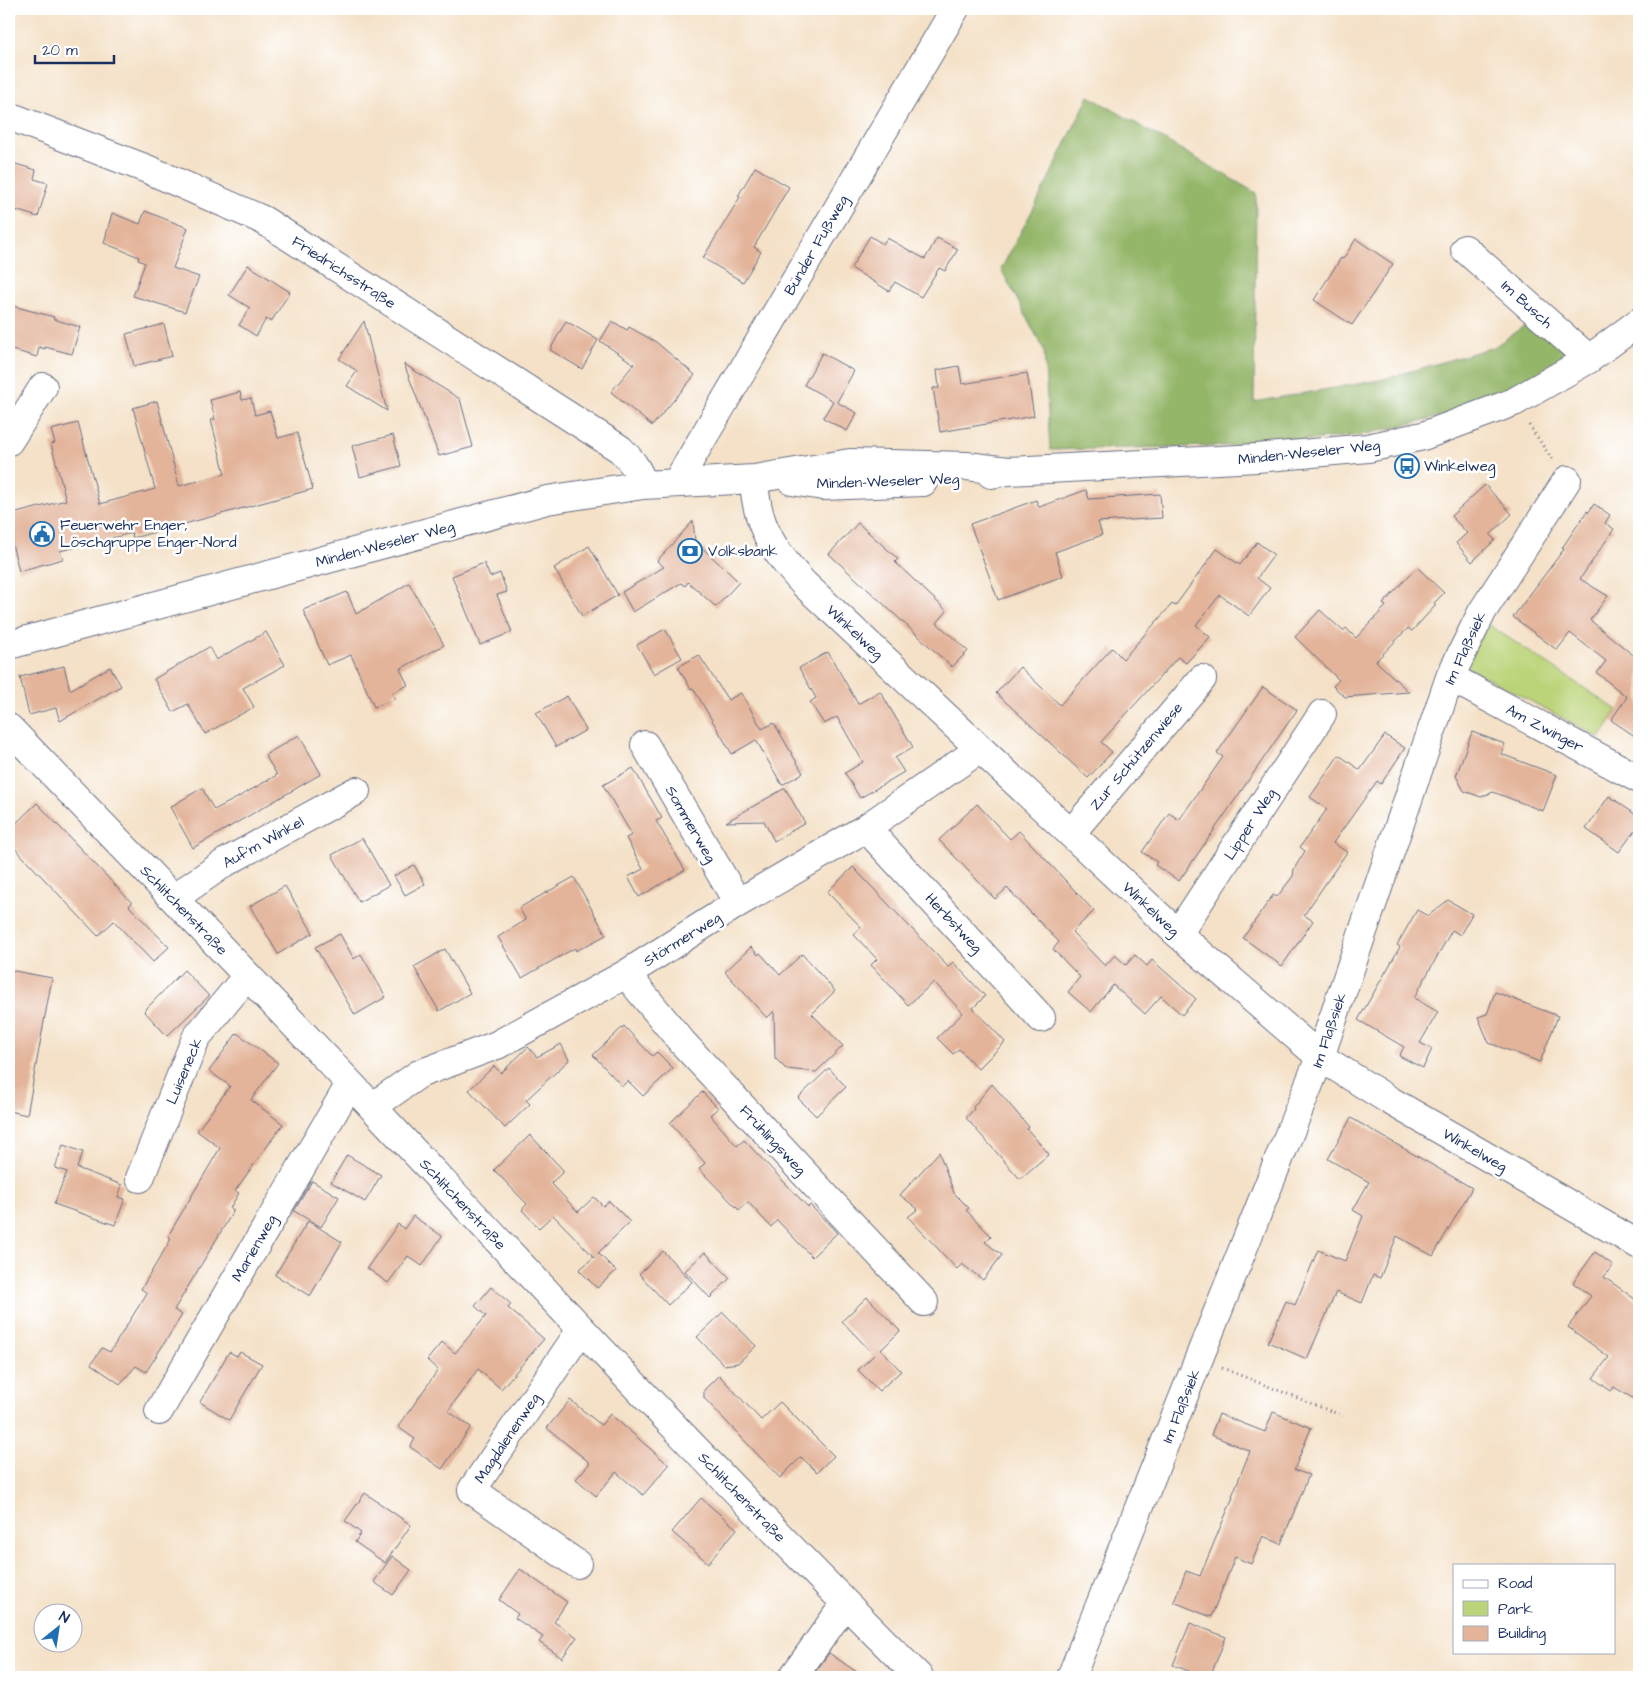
<svg xmlns="http://www.w3.org/2000/svg" width="1648" height="1686" font-family="'Architects Daughter',sans-serif">
  <style>
    .green { fill: #bbd479; stroke: #6b826c }
    .forest { fill: #94b669; stroke: #587264 }
    .building { fill: #e3b49a }
    .lines { fill: none; stroke-linecap: round; stroke-linejoin: round }
    .minor-casing { stroke: #676d83; stroke-width: 30 }
    .path { stroke: #676d83; stroke-width: 3; stroke-dasharray: 1 4; stroke-linecap: butt }
    .minor { stroke: #fff; stroke-width: 28 }
    .labels { text-anchor: middle; stroke-width: 5; stroke-linejoin: round; paint-order: stroke }
    .street-label { font-size: 15px; fill: #1b2f5e; stroke: #fff }
    .poi-label { font-size: 15px; fill: #1b2f5e; stroke: #fff; text-anchor: start }
  </style>
  <rect width="100%" height="100%" fill="#fff"/>
  <filter id="ink" filterUnits="userSpaceOnUse"><feTurbulence type="fractalNoise" baseFrequency=".02" numOctaves="2"/><feDisplacementMap in="SourceGraphic" scale="10" xChannelSelector="R" yChannelSelector="G"/><feConvolveMatrix kernelMatrix="1 2 1 2 8 2 1 2 1" color-interpolation-filters="sRGB"/></filter>
  <filter id="wash" filterUnits="userSpaceOnUse"><feTurbulence type="fractalNoise" baseFrequency=".0096" numOctaves="4" result="noise"/><feDisplacementMap in="SourceGraphic" scale="20" xChannelSelector="R" yChannelSelector="G"/><feGaussianBlur stdDeviation="1.12" result="paint"/><feColorMatrix in="noise" values="0 0 0 0 0 0 0 0 0 0 0 0 0 0 0 0 0 1.4 0 .05"/><feComposite in="paint" operator="in"/></filter>
  <g filter="url(#wash)">
    <rect width="100%" height="100%" fill="#f4e1c7"/>
    <path class="green" d="M1489 625 1617 710 1600 738 1463 665Z"/>
    <path class="forest" d="M1089 96 1256 193 1254 402 1380 380 1494 347 1533 320 1570 355 1511 388 1446 415 1362 435 1255 445 1050 450 1044 350 1001 269 1038 200Z"/>
    <g id="blocks">
      <path class="building" d="M9 162 36 170 34 179 48 183 38 217 9 208Z
        M755 167 789 187 754 247 761 252 743 282 703 258 740 197 738 196Z
        M145 211 188 228 173 268 199 277 185 312 133 296 145 263 138 260 139 257 104 243 112 213 140 224Z
        M870 236 883 244 887 238 925 259 937 238 958 249 945 271 939 268 921 297 895 282 889 291 851 268Z
        M1356 239 1393 264 1352 325 1314 300 1341 258 1343 259Z
        M248 265 290 292 271 322 266 319 256 336 239 325 250 308 229 295Z
        M9 305 54 317 53 319 80 327 72 354 45 347V349L39 347 37 357 9 349Z
        M364 321 371 349 387 411 347 386 357 371 339 359Z
        M566 321 598 340 582 369 550 350Z
        M612 321 627 330 629 327 656 342 695 375 652 426 611 392 634 364 600 341Z
        M164 324 172 356 134 366 126 334Z
        M822 353 854 371 837 402 857 413 847 431 823 418 833 401 804 385Z
        M404 364 460 399 473 447 439 456Z
        M959 366 962 384 1027 373 1034 416 940 432 933 388H939L937 370Z
        M240 392 242 400 251 398 255 415 270 411 278 438 297 433 313 489 133 538 132 533 60 551 63 559 19 571 9 532V515L66 500 51 444 55 443 51 430 78 423 100 504 155 489 133 408 157 401 179 486 225 474 211 420 215 419 210 400Z
        M393 435 401 466 360 477 352 446Z
        M1485 485 1512 514 1490 535 1495 540 1472 562 1456 543 1467 533 1451 516Z
        M1086 490 1089 499 1160 494 1162 518 1098 522 1102 535 1055 552 1063 576 998 600 970 524 1036 500 1039 507Z
        M1594 504 1610 515 1605 523 1614 529 1580 579 1608 596 1590 620 1639 660V739L1611 720 1627 697 1597 673 1606 661 1570 633 1557 650 1513 617 1564 549 1562 548 1587 511 1588 513Z
        M693 521 695 541 739 582 716 607 688 582 685 586 681 583 633 612 622 592 664 567 657 561Z
        M858 523 898 559 895 562 947 611 937 623 968 651 952 667 829 554Z
        M1257 542 1274 555 1257 578 1270 588 1249 616 1220 595 1196 625 1210 637 1186 663 1178 657 1101 742 1112 752 1088 778 996 693 1020 667 1060 705 1112 648 1123 659 1172 604 1175 606 1217 549 1240 565Z
        M589 546 618 595 582 616 554 568Z
        M484 563 490 577 500 573 507 592 497 595 512 632 480 645 452 576Z
        M1417 567 1444 593 1434 603 1436 605 1412 631 1408 628 1376 661 1409 692 1345 697 1333 686 1339 680 1295 637 1320 610 1343 631 1346 628 1356 638 1386 606 1383 604Z
        M409 583 444 645 400 669 408 685 392 693 395 699 374 707 351 655 327 665 303 610 347 592 356 614Z
        M665 629 682 658 654 674 637 645Z
        M266 632 285 665 243 688 254 707 205 734 188 704 173 712 154 679 209 647 216 660Z
        M828 652 858 704 880 691 913 747 895 758 904 772 860 798 845 773 863 762 837 717 824 724 810 702 816 698 799 668Z
        M699 655 728 700 741 693 762 729 774 723 803 773 782 785 756 740 732 754 693 688 691 689 678 667Z
        M64 666 70 690 110 667 121 686 60 721 56 708 29 715 20 677Z
        M1263 687 1297 710 1179 881 1155 865 1157 862 1142 852 1169 813 1179 820 1223 757 1217 753Z
        M567 696 586 730 556 747 536 713Z
        M1472 732 1505 744 1501 754 1557 775 1543 811 1493 792 1481 797 1464 791 1456 776Z
        M299 735 321 774 193 848 170 807 202 788 214 810 235 799 277 775 265 755Z
        M1385 735 1405 748 1381 784 1377 781 1333 843 1347 852 1304 915 1313 921 1282 966 1243 938 1273 895 1277 897 1293 876 1294 869 1305 851 1300 847 1327 809 1310 797 1339 755 1360 770Z
        M633 768 662 818 656 821 685 870 639 897 628 877 643 869 626 838 632 835 603 785Z
        M785 788 805 823 774 841 764 821 726 822Z
        M1609 796 1639 817V825L1619 852 1586 829Z
        M37 803 132 903 129 906 169 947 153 962 114 921 98 936 9 842V830Z
        M977 804 1010 839 1019 831 1094 911 1072 932 1105 966 1115 955 1126 965 1135 955 1147 966 1152 960 1196 999 1182 1015 1161 996 1145 1014 1113 985 1091 1012 1068 992 1080 977 1053 949 1059 942 1007 888 995 899 939 840Z
        M362 838 389 885 359 902 332 855Z
        M414 865 425 884 405 895 394 876Z
        M853 867 948 967 953 962 985 996 973 1008 1005 1042 978 1069 959 1049 953 1054 937 1038 963 1013 934 982 908 1005 871 965 877 959 854 935 861 927 827 892Z
        M574 877 606 935 576 951 575 948 522 978 498 937 526 920 519 908Z
        M285 886 313 933 278 954 250 906Z
        M1448 900 1472 914 1460 935 1452 930 1414 998 1438 1012 1420 1043 1432 1049 1423 1068 1399 1056 1404 1047 1358 1020 1400 947 1397 945 1417 910 1428 916Z
        M340 934 354 959 361 954 386 997 355 1015 315 947Z
        M751 947 758 955 760 953 780 975 802 954 835 991 812 1014 843 1046 816 1072 786 1069 775 1058 774 1011 767 1018 725 972Z
        M445 949 470 993 439 1011 414 967Z
        M9 970 52 978 27 1115 9 1111Z
        M184 970 209 996 167 1036 144 1011Z
        M1495 992 1558 1016 1540 1062 1489 1043 1478 1017 1487 1014Z
        M624 1026 652 1056 657 1052 673 1068 643 1096 628 1081 622 1086 593 1055Z
        M237 1033 278 1063 251 1100 283 1124 235 1191 239 1193 230 1208 234 1210 174 1310 182 1315 146 1372 136 1366 120 1384 91 1364 102 1348 110 1352 147 1293 141 1289 171 1239 168 1236 220 1148 197 1131 230 1086 209 1071Z
        M561 1044 569 1060 526 1100 530 1104 505 1128 469 1090 494 1066 501 1073 528 1047 537 1057Z
        M829 1068 846 1087 816 1116 798 1098Z
        M992 1084 1029 1127 1027 1129 1049 1154 1020 1179 966 1118 974 1109 973 1107Z
        M702 1092 718 1108 710 1115 737 1146 744 1140 808 1207 810 1205 837 1233 812 1257 777 1220 771 1227 748 1202 739 1210 699 1169 705 1163 670 1123Z
        M1351 1118 1472 1188 1433 1256 1397 1236 1380 1278 1373 1275 1362 1303 1336 1292 1307 1359 1268 1342 1286 1301 1295 1305 1318 1250 1345 1261 1363 1216 1353 1210 1369 1182 1328 1159Z
        M530 1135 564 1171 551 1183 578 1212 594 1197 603 1206 609 1201 630 1222 598 1253 616 1271 597 1288 579 1270 594 1257 553 1215 539 1228 522 1210 527 1204 494 1170Z
        M63 1145 83 1152 77 1168 122 1185 118 1197 125 1199 115 1225 54 1204 67 1172 55 1168Z
        M939 1152 954 1193 969 1208 966 1210 991 1236 985 1242 1002 1255 983 1280 962 1264 957 1269 908 1217 918 1209 900 1195Z
        M347 1155 381 1175 365 1202 331 1182Z
        M312 1181 339 1197 321 1227 294 1211Z
        M413 1216 442 1236 422 1266 408 1256 388 1283 367 1268 398 1224 404 1229Z
        M308 1221 342 1242 310 1296 275 1275Z
        M663 1251 692 1282 668 1305 639 1274Z
        M705 1252 730 1278 710 1298 685 1271Z
        M1595 1252 1613 1265 1604 1277 1639 1302V1402L1614 1387 1611 1391 1593 1378 1609 1357 1568 1327 1591 1296 1573 1283Z
        M491 1287 511 1304 508 1308 544 1339 501 1389 478 1369 448 1411 471 1427 442 1469 410 1447 415 1439 398 1427 438 1370 427 1360 442 1342 455 1353 486 1316 475 1306Z
        M867 1297 900 1331 881 1350 901 1371 879 1391 858 1370 874 1355 842 1321Z
        M723 1312 756 1346 738 1363 724 1365 697 1337Z
        M229 1352 237 1356 240 1352 262 1364 229 1420 200 1402Z
        M719 1375 761 1420 780 1402 834 1456 817 1472 801 1457 780 1478 704 1398V1390Z
        M570 1400 601 1425 610 1414 669 1465 643 1495 616 1472 596 1496 576 1479 590 1463 547 1428Z
        M1273 1412 1311 1428 1294 1470 1309 1475 1281 1544 1263 1536 1251 1564 1235 1557 1211 1617 1174 1602 1186 1571 1200 1576 1233 1497 1232 1496 1250 1451 1211 1435 1219 1414 1265 1432Z
        M365 1493 411 1525 385 1563 355 1542 361 1533 345 1521Z
        M701 1498 737 1529 708 1563 672 1532Z
        M392 1556 411 1570 393 1595 374 1582Z
        M520 1569 567 1602 554 1622 577 1637 562 1658 539 1642 543 1637 515 1618 518 1614 499 1600Z
        M1190 1623 1226 1637 1210 1677H1204L1173 1665Z
        M829 1653 864 1677H812Z"/>
    </g>
  </g>
  <g filter="url(#ink)">
    <use href="#blocks" fill-opacity="0" stroke="#676d83" stroke-width="1"/>
    <g class="lines">
      <defs>
        <path id="minor" d="M9 116 147 169 263 220 620 449C631 460 639 470 643 485
          M1465 249 1589 359
          M9 441 43 387
          M991 474 1008 471 1257 458 1368 448 1423 436 1514 402 1589 359 1639 322
          M754 479C756 526 773 550 804 584L1178 934 1320 1057 1389 1100 1639 1245
          M792 481 823 486 923 482
          M677 482 955 9
          M9 645 547 500 643 485 754 479 850 463 967 466 1008 471
          M1450 677 1639 779
          M9 728C131 855 254 981 375 1110 554 1300 733 1492 919 1677
          M645 745 738 903
          M866 828 1041 1018
          M1071 833 1202 679
          M174 898 226 862 356 791
          M1178 934 1322 714
          M626 974 682 1042 924 1302
          M372 1107 419 1074 497 1045 626 974 738 903 866 828 980 749
          M140 1178 196 1038 247 976
          M159 1411 350 1084
          M577 1564 472 1490 581 1330
          M793 1677 845 1604
          M1071 1677 1320 1057 1450 677 1482 612 1567 480"/>
      </defs>
      <use href="#minor" class="minor-casing"/>
      <path class="path" d="M1529 425 1552 459
        M1222 1368 1343 1416"/>
      <use href="#minor" class="minor"/>
    </g>
  </g>
  <defs>
    <symbol id="bus-ring" viewBox="-11 -11 22 22"><circle r="9.5" fill="#fff" stroke="#1f6fb2" stroke-width="1.5"/><path d="M-5-6H5V4H4V6H2V4H-2V6H-4V4H-5ZM-3.5-4V0h7V-4ZM-3.5 1.2v1.5H-2V1.2ZM2 1.2v1.5H3.5V1.2Z" fill="#1f6fb2"/></symbol>
    <symbol id="civic-ring" viewBox="-11 -11 22 22"><circle r="9.5" fill="#fff" stroke="#1f6fb2" stroke-width="1.5"/><path d="M-.6-6.5H3V-4.5H.6V-3L4-1V1h2V6H-6V1h2V-1L-.6-3ZM-1.2 2.5V6h2.4V2.5Z" fill="#1f6fb2"/></symbol>
    <symbol id="bank-ring" viewBox="-11 -11 22 22"><circle r="9.5" fill="#fff" stroke="#1f6fb2" stroke-width="1.5"/><path d="M-6-4H6V4H-6ZM0-2.3a2.3 2.3 0 1 0 0 4.6a2.3 2.3 0 1 0 0-4.6Z" fill="#1f6fb2"/></symbol>
  </defs>
  <g fill-rule="evenodd">
    <use href="#bus-ring" x="1393" y="452" width="28" height="28"/>
    <use href="#civic-ring" x="28" y="520" width="28" height="28"/>
    <use href="#bank-ring" x="676" y="537" width="28" height="28"/>
  </g>
  <g class="labels">
    <g class="street-label">
      <text transform="translate(816 245) rotate(-60)" y="5">Bünder Fußweg</text>
      <text transform="translate(344 272) rotate(33)" y="5">Friedrichsstraße</text>
      <text transform="translate(1527 304) rotate(42)" y="5">Im Busch</text>
      <text transform="translate(1309 452) rotate(-6)" y="5">Minden-Weseler Weg</text>
      <text transform="translate(888 481) rotate(-2)" y="5">Minden-Weseler Weg</text>
      <text transform="translate(385 544) rotate(-15)" y="5">Minden-Weseler Weg</text>
      <text transform="translate(855 632) rotate(43)" y="5">Winkelweg</text>
      <text transform="translate(1465 648) rotate(-65)" y="5">Im Flaßsiek</text>
      <text transform="translate(1545 728) rotate(28)" y="5">Am Zwinger</text>
      <text transform="translate(1136 756) rotate(-50)" y="5">Zur Schützenwiese</text>
      <text transform="translate(691 824) rotate(60)" y="5">Sommerweg</text>
      <text transform="translate(1250 824) rotate(-57)" y="5">Lipper Weg</text>
      <text transform="translate(263 842) rotate(-29)" y="5">Auf'm Winkel</text>
      <text transform="translate(1151 909) rotate(43)" y="5">Winkelweg</text>
      <text transform="translate(184 910) rotate(46)" y="5">Schlitchenstraße</text>
      <text transform="translate(954 923) rotate(47)" y="5">Herbstweg</text>
      <text transform="translate(682 939) rotate(-32)" y="5">Störmerweg</text>
      <text transform="translate(1329 1030) rotate(-71)" y="5">Im Flaßsiek</text>
      <text transform="translate(184 1071) rotate(-67)" y="5">Luiseneck</text>
      <text transform="translate(773 1140) rotate(47)" y="5">Frühlingsweg</text>
      <text transform="translate(1475 1150) rotate(30)" y="5">Winkelweg</text>
      <text transform="translate(463 1204) rotate(47)" y="5">Schlitchenstraße</text>
      <text transform="translate(254 1248) rotate(-60)" y="5">Marienweg</text>
      <text transform="translate(1181 1406) rotate(-68)" y="5">Im Flaßsiek</text>
      <text transform="translate(507 1438) rotate(-56)" y="5">Magdalenenweg</text>
      <text transform="translate(742 1497) rotate(46)" y="5">Schlitchenstraße</text>
    </g>
    <g class="poi-label">
      <text x="1424" y="471">Winkelweg</text>
      <text x="60" y="530">Feuerwehr Enger,<tspan x="60" dy="17">Löschgruppe Enger-Nord</tspan></text>
      <text x="708" y="556">Volksbank</text>
    </g>
  </g>
  <rect width="1648" height="1686" fill="none" stroke="#fff" stroke-width="30"/>
  <rect x="1453" y="1564" width="162" height="90" fill="#ffffff" stroke="#a4acbf"/>
  <rect x="1463" y="1580" width="25" height="8" fill="#ffffff" stroke="#a4acbf"/>
  <text x="1498" y="1588" font-size="15" fill="#1b2f5e">Road</text>
  <rect x="1463" y="1601" width="25" height="15" fill="#bbd479" stroke="#a4acbf"/>
  <text x="1498" y="1614" font-size="15" fill="#1b2f5e">Park</text>
  <rect x="1463" y="1626" width="25" height="15" fill="#e3b49a" stroke="#a4acbf"/>
  <text x="1498" y="1638" font-size="15" fill="#1b2f5e">Building</text>
  <g transform="translate(58 1628) rotate(30)"><circle r="24" fill="#ffffff" stroke="#a4acbf"/>
  <path d="M0-4L9 19L0 12L-9 19Z" fill="#1f6fb2"/>
  <text y="-8" font-size="14" font-weight="bold" text-anchor="middle" fill="#1b2f5e">N</text>
  </g>
  <path d="M35 55v8h79v-8" fill="none" stroke="#1b2f5e" stroke-width="2.5"/>
  <text x="42" y="55" font-size="15" fill="#1b2f5e" stroke="#ffffff" stroke-width="4" paint-order="stroke">20 m</text>
</svg>
